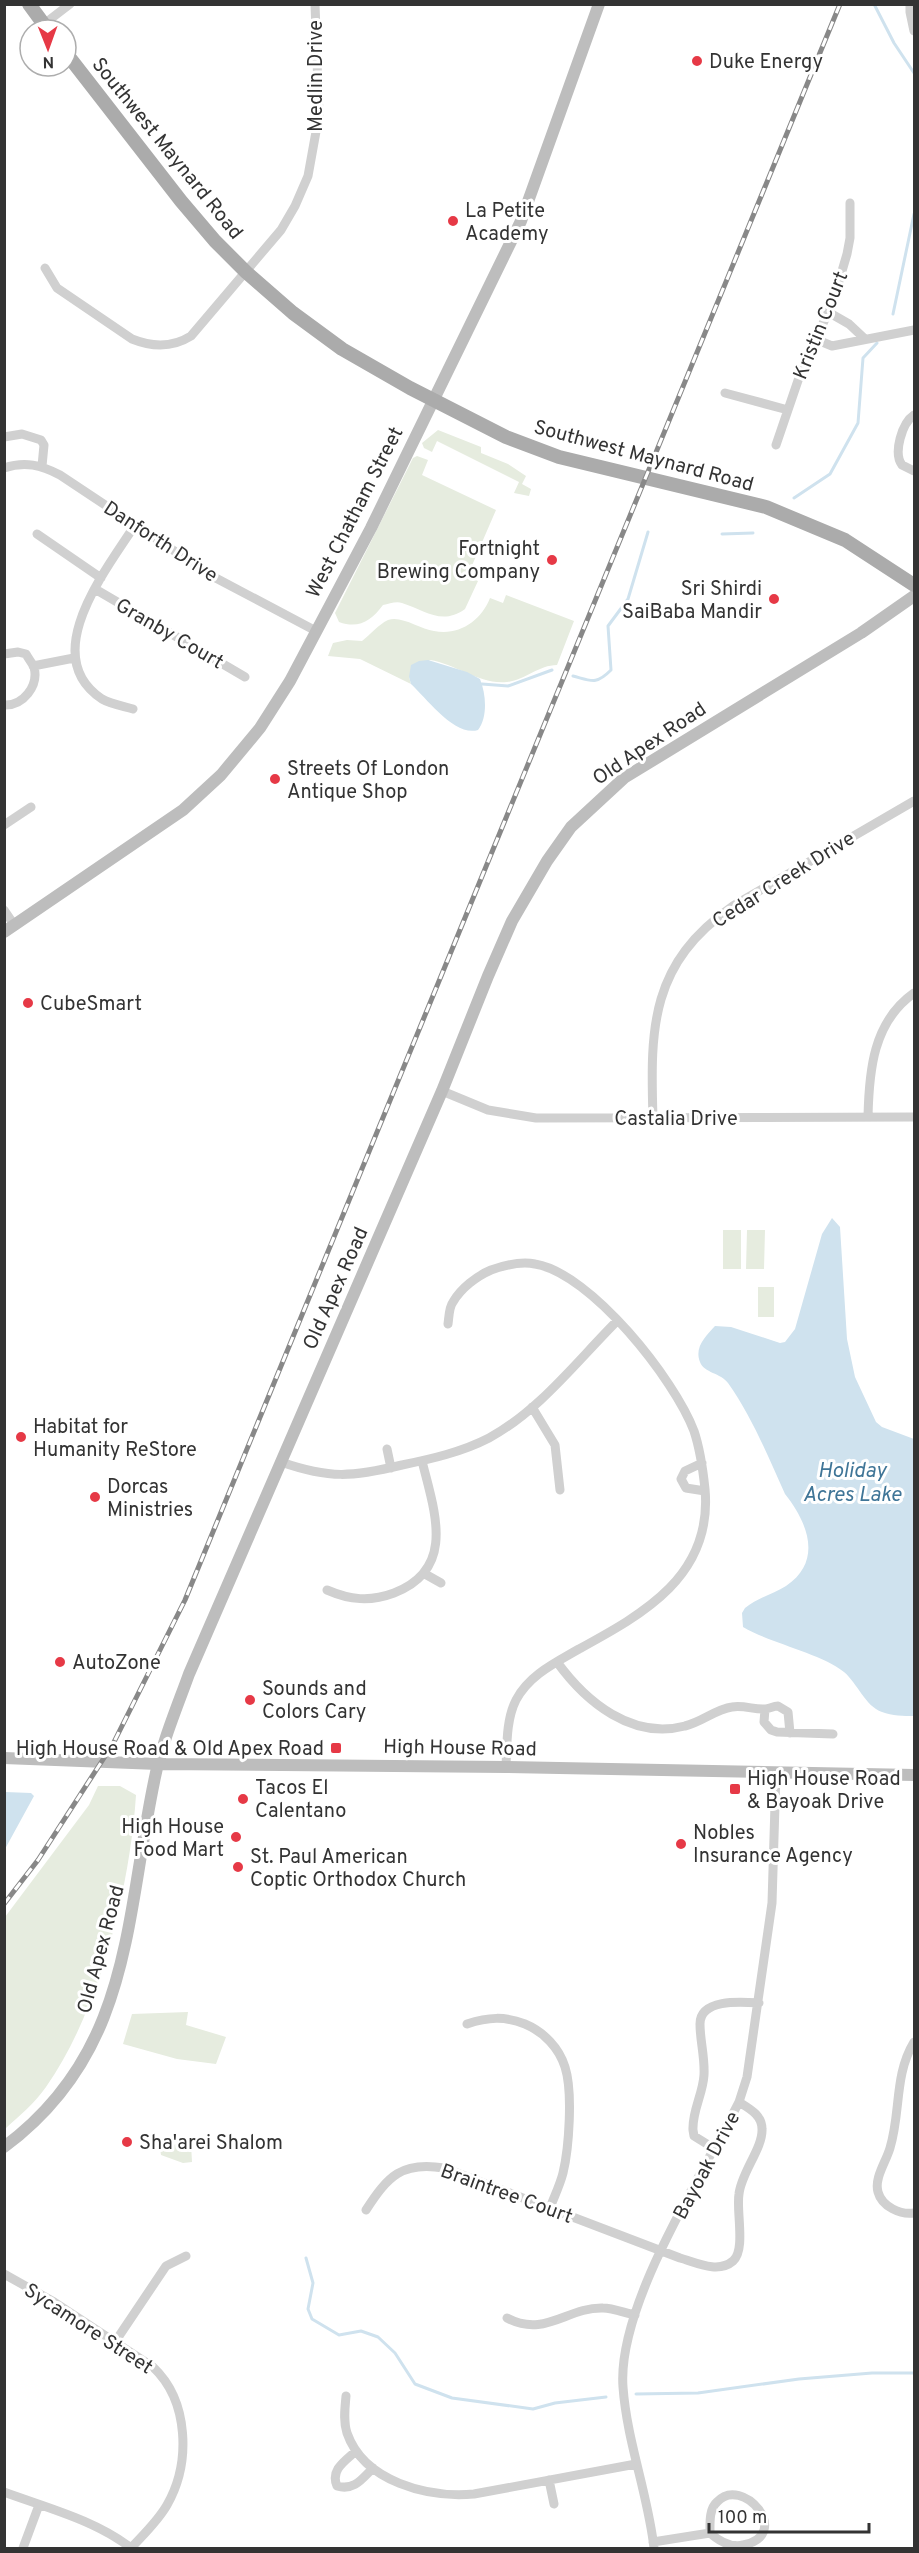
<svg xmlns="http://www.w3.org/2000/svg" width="919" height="2553" font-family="Overpass,sans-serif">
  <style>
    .green { fill: #e6ecdf }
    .water { fill: #cfe2ee }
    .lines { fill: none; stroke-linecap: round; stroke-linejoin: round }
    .stream { stroke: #cfe2ee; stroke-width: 3 }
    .street { stroke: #d0d0d0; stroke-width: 9 }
    .secondary { stroke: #bdbdbd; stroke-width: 12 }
    .primary { stroke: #ababab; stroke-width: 14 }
    .rail-casing { stroke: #888; stroke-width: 5 }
    .rail { stroke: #fff; stroke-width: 3; stroke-dasharray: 9; stroke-linecap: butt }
    .poi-dot { fill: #e63946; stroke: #fff; stroke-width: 2 }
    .labels { text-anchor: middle; stroke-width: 6; stroke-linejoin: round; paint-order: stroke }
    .poi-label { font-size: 20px; fill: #333; stroke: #fff; text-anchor: start }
    .street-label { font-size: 20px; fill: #333; stroke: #fff }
    .water-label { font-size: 21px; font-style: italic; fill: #3f7597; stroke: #fff }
  </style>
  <rect width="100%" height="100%" fill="#fff"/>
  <path class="green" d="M438 430 481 447V453L508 464 526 476 522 484 531 489 529 496 514 493 519 482 437 441 432 452 424 448 422 443Z
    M417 456 428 460 422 475 496 510 467 577 478 581 465 609C442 626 424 610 402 603 396 601 389 604 383 605 371 621 359 629 339 622L335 613 413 458Z
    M506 595 574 621 557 665C539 665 525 680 507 682 480 685 456 664 430 660L409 677 411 684 360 659 328 656 333 643 347 640 362 641C370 635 379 624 388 620 401 615 420 629 434 631 459 636 481 621 490 598L503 603Z
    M723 1230H741V1269H723Z
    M747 1230H765L764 1269H746Z
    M758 1287H774V1317H758Z
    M98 1786H120L136 1795C130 1887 100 2010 46 2087 35 2103 19 2116 5 2129V1917L89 1805Z
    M188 2012 186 2025 226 2037 216 2064 177 2059 123 2044 132 2014Z
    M188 2143 191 2144 192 2162 183 2163 161 2155 160 2148 163 2146Z"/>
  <path class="water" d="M428 660 467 672 480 679C486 694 488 717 478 730 455 737 427 699 411 684L409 677 411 665 419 661Z
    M832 1218 840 1227 847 1339 855 1377 876 1422 882 1427 914 1439V1716C904 1716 892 1716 882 1712 865 1706 858 1684 844 1672 820 1653 772 1644 743 1627L742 1613 745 1608C757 1598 773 1594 786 1586 823 1561 808 1523 785 1494 768 1456 752 1417 728 1383 721 1373 704 1373 700 1362 694 1347 706 1336 715 1326L731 1327 780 1343 785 1342 795 1329 822 1234Z
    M5 1792 31 1793 34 1796 5 1849Z"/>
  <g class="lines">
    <path class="stream" d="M874 4 894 43 914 73
      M893 314 914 214
      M794 498 830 474 858 423 863 358 877 343
      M722 534 753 533
      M573 676C592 681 596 685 611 670L608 626 628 599 648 532
      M482 684 508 686 552 670
      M306 2258 313 2283 308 2309 312 2319 339 2335 361 2331 378 2337 395 2353 415 2384 452 2398 533 2409 555 2403 606 2397
      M636 2394 698 2393 799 2379 872 2373H914"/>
    <path class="street" d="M910 4V12L914 31
      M44 24 70 4
      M45 268 57 288 132 339C152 347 172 348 191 336L281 230 295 206 308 176 319 115 315 4
      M828 312 849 324 865 339
      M815 339 832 346 914 330
      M725 393 788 410
      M914 415C902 423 893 453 902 465L914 471
      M4 437 22 434 41 440 44 445 42 466
      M776 445 805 360 832 305 847 254 850 238V203
      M4 468C25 461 41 465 60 475L212 576 316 631
      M37 534 101 578
      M95 589 245 677
      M4 654 18 652 26 654C28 658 32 663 34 667 39 686 23 706 4 705
      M33 666 74 658
      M133 709C123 706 111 704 102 699 37 656 106 570 135 525
      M4 825 31 807
      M4 910 15 926
      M442 1091 488 1110 536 1118 914 1117
      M868 1117C869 1071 873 1022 914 993
      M653 1118C650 1026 651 963 733 906L914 801
      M448 1324C449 1317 449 1307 453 1302 461 1288 477 1276 491 1270 505 1265 520 1261 535 1264 591 1273 675 1380 694 1431 700 1449 703 1470 705 1489 713 1576 643 1614 579 1649 555 1663 529 1675 516 1700 506 1720 507 1745 506 1767
      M532 1407 555 1445 560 1490
      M387 1449 391 1468
      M281 1462C330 1479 352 1477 402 1465 431 1459 462 1452 489 1438 539 1411 577 1361 617 1321
      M702 1463 685 1471 681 1479 686 1488 705 1491
      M425 1574 441 1583
      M327 1590C350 1600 370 1602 394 1593 457 1569 434 1510 422 1461
      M557 1662C586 1702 632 1740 685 1726 702 1722 716 1709 732 1707 744 1705 755 1710 765 1709 769 1709 773 1706 778 1706L788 1712 790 1733
      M765 1709 764 1722 771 1730 777 1732 833 1734
      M467 2024C488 2017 505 2016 525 2024 544 2032 559 2048 565 2067 573 2092 569 2148 563 2173 560 2185 554 2197 550 2208
      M914 2042C894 2075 901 2112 890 2148 886 2162 874 2178 878 2192 882 2207 901 2215 914 2213
      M715 2149 694 2136 693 2130C692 2111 703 2094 704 2075 705 2057 700 2041 700 2024 700 1998 743 2002 759 2003
      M366 2210C388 2176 402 2161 444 2168L680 2258C695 2262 718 2274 733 2261 746 2250 736 2211 739 2194 741 2173 763 2148 762 2129 762 2115 750 2109 739 2102
      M4 2274 54 2302 153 2367C189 2401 191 2463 167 2505 158 2521 143 2535 131 2548
      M507 2318C545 2338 567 2307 603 2308 613 2308 625 2313 635 2315
      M115 2342 166 2266 186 2256
      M346 2396C345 2408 343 2421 347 2433 364 2482 428 2498 474 2494L636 2464
      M356 2451C345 2461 330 2470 337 2486 354 2491 362 2479 373 2468
      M549 2480 554 2504
      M4 2492C47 2508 95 2520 131 2548
      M653 2542 710 2533C710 2523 709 2509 717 2502 742 2474 794 2535 743 2545 730 2548 719 2541 710 2533
      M23 2548 39 2505
      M654 2548C648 2494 627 2442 623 2387 617 2306 702 2175 739 2102L747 2077 772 1903 776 1772"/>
    <path class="secondary" d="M4 932 183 810 221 775 260 728 290 681 371 528 521 221 599 4
      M4 1758 158 1764 506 1767 914 1775
      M4 2147C131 2053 125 1922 154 1782 161 1745 176 1710 189 1674L442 1091 488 976 512 921 547 861 571 827 624 778 861 633 914 596"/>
    <path class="primary" d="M29 4 48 30
      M66 53 181 201 215 241 246 272 293 313 342 349 410 388 506 437 559 457 766 507 845 540 914 585"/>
    <defs>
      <path id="rail" d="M4 1904 38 1860 113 1744 185 1600 840 4"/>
    </defs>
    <use href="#rail" class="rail-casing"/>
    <use href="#rail" class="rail"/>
  </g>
  <g class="poi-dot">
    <circle cx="697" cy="61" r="6"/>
    <circle cx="453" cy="221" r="6"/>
    <circle cx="552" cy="560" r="6"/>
    <circle cx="774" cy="599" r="6"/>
    <circle cx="275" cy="779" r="6"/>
    <circle cx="28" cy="1003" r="6"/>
    <circle cx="21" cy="1437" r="6"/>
    <circle cx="95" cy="1497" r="6"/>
    <circle cx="60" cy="1662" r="6"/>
    <circle cx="250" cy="1700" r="6"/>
    <rect x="330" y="1742" width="12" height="12" rx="3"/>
    <rect x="729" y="1783" width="12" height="12" rx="3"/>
    <circle cx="243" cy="1799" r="6"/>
    <circle cx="236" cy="1837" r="6"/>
    <circle cx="681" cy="1844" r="6"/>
    <circle cx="238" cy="1867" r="6"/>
    <circle cx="127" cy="2142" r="6"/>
  </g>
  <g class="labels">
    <g class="poi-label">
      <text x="709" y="68">Duke Energy</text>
      <text x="465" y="217">La Petite<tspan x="465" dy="23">Academy</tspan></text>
      <text x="540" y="555" text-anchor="end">Fortnight<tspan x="540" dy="23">Brewing Company</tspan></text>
      <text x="762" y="595" text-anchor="end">Sri Shirdi<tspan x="762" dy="23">SaiBaba Mandir</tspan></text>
      <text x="287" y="775">Streets Of London<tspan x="287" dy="23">Antique Shop</tspan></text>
      <text x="40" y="1010">CubeSmart</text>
      <text x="33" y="1433">Habitat for<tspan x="33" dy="23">Humanity ReStore</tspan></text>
      <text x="107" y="1493">Dorcas<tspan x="107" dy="23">Ministries</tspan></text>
      <text x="72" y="1669">AutoZone</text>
      <text x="262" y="1695">Sounds and<tspan x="262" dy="23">Colors Cary</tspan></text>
      <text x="324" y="1755" text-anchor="end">High House Road &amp; Old Apex Road</text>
      <text x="747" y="1785">High House Road<tspan x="747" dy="23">&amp; Bayoak Drive</tspan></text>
      <text x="255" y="1794">Tacos El<tspan x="255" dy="23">Calentano</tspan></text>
      <text x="224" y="1833" text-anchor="end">High House<tspan x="224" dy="23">Food Mart</tspan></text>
      <text x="693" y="1839">Nobles<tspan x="693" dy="23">Insurance Agency</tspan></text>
      <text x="250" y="1863">St. Paul American<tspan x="250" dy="23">Coptic Orthodox Church</tspan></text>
      <text x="139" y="2149">Sha'arei Shalom</text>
    </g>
    <g class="street-label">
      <text transform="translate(315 76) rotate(-90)" y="7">Medlin Drive</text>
      <text transform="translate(168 148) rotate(51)" y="7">Southwest Maynard Road</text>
      <text transform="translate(820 325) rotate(-68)" y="7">Kristin Court</text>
      <text transform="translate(644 455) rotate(15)" y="7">Southwest Maynard Road</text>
      <text transform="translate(354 512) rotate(-63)" y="7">West Chatham Street</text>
      <text transform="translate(161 541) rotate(33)" y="7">Danforth Drive</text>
      <text transform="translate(170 633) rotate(30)" y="7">Granby Court</text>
      <text transform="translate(649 743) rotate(-34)" y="7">Old Apex Road</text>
      <text transform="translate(783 879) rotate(-32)" y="7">Cedar Creek Drive</text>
      <text x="676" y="1125">Castalia Drive</text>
      <text transform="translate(335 1288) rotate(-66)" y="7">Old Apex Road</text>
      <text transform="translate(460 1747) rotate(1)" y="7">High House Road</text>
      <text transform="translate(100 1949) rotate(-75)" y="7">Old Apex Road</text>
      <text transform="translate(706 2165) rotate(-62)" y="7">Bayoak Drive</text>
      <text transform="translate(507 2193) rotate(20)" y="7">Braintree Court</text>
      <text transform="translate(89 2328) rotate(33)" y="7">Sycamore Street</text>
    </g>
    <g class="water-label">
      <text x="852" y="1477">Holiday<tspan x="852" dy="24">Acres Lake</tspan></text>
    </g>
  </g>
  <rect width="919" height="2553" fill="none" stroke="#333333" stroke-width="12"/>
  <g transform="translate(48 48) rotate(179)"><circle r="28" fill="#ffffff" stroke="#adadad" stroke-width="1.5"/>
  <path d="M0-4.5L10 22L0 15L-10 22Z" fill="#e63946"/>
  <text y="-9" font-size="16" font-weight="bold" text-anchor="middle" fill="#333333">N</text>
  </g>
  <path d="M709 2523v9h160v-9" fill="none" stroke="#333333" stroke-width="3"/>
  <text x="718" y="2523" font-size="18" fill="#333333" stroke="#ffffff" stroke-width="4.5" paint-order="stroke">100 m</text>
</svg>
